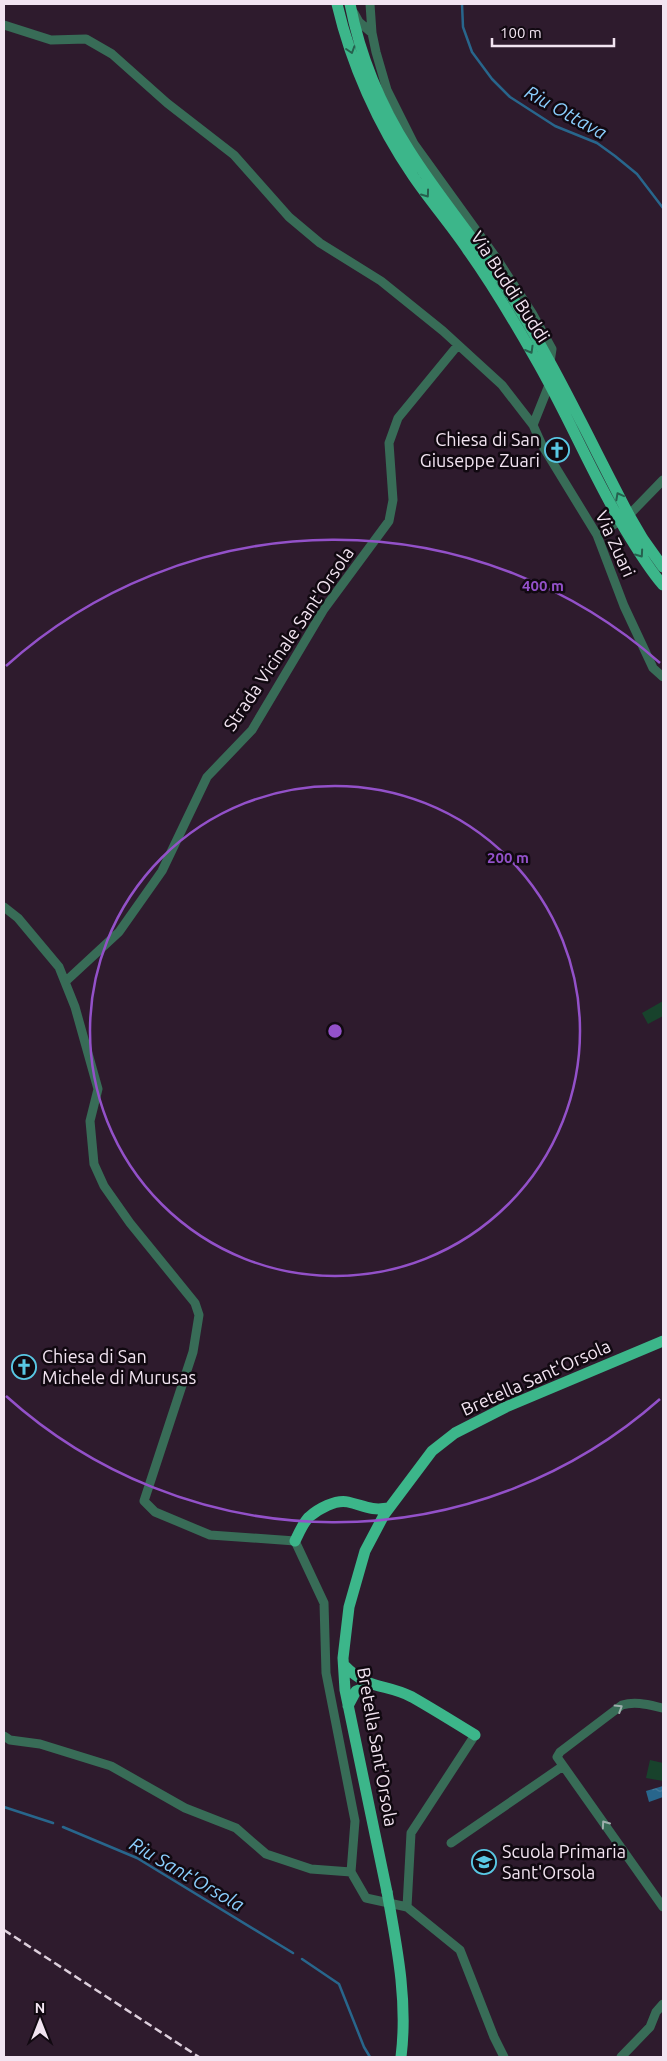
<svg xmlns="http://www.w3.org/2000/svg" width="667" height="2061" font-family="Ubuntu,sans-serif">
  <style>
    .pitch { fill: #18422c }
    .water { fill: url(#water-ripples) }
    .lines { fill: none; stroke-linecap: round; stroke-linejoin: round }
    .stream { stroke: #28668c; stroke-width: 2.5 }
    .minor { stroke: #386c57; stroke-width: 9 }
    .major { stroke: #3cb68a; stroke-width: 11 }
    .rail { stroke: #ddcfdc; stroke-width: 2.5; stroke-dasharray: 8 4; stroke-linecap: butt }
    .major-bridge { stroke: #3cb68a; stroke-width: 11 }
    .oneway { stroke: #26604e }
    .oneway2 { stroke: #9eaeac }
    .ring { fill: none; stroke: #9351c9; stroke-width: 2.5 }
    .labels { text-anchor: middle; stroke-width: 5; stroke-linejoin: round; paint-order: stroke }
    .street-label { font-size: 18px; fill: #f2e4f1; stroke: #110911 }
    .poi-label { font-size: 18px; fill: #f2e4f1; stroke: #110911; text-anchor: start }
    .water-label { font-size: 19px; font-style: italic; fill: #8bcefd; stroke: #110911 }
    .centre { fill: #9351c9; stroke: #110911; stroke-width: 2.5 }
    .ring-label { font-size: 15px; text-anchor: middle; font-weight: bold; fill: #9351c9; stroke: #110911; stroke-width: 5; stroke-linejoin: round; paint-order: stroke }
  </style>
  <defs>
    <pattern id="water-ripples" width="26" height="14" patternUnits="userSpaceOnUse" patternTransform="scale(1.25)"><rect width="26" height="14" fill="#28668c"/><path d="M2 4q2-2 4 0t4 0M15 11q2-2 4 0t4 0" fill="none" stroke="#487c9d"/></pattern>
  </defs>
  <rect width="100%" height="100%" fill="#2e1b2d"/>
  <path class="pitch" d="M663 1001V1016L648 1024 642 1013Z
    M650 1760 663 1763V1781L646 1778Z"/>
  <path class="water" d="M663 1786V1797L649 1802 646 1791Z"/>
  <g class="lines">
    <path class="stream" d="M462 4 463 27 472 52 492 79 510 97 555 126 597 143 615 156 637 174 663 208
      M4 1807 53 1823
      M63 1827 137 1858 293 1953
      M302 1959 339 1984 364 2047 370 2057"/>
    <path class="minor" d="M370 4 372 33 376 52 387 90 414 144 497 259 532 313 552 349 550 362
      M354 13 359 22 372 33
      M4 25 51 40 86 39 112 54 167 103 234 155 289 217 320 243 381 281 443 331 502 385 533 425 549 385
      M533 425 542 445 597 535 624 606 653 668 663 677
      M629 515 663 480
      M597 535 620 521
      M4 907 18 918 59 967 75 1007 98 1089 90 1121 94 1164 104 1186 130 1223 195 1303 199 1315 193 1352 144 1501 155 1512 210 1535 295 1541 324 1603 326 1673 355 1821 351 1872
      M65 982 119 932 162 871 207 777 252 730 324 609 389 521 393 500 389 443 398 418 458 345
      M663 1708C649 1705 636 1701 622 1705L560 1752 557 1757 663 1907
      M4 1736 10 1740 40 1744 111 1766 185 1808 236 1828 266 1854 311 1869 351 1872 366 1898 407 1907 460 1950 494 2037 504 2057
      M451 1843 563 1766
      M407 1907 411 1833 475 1735
      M621 2057 650 2027 656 2012 663 2004"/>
    <path class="major" d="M337 4C351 64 378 125 413 176 430 201 450 224 467 249 492 284 514 321 535 358 567 413 591 472 623 526 635 546 648 568 663 585
      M350 4C360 55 381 106 409 150 439 198 477 241 507 289 553 361 589 439 629 515L643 539 663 567
      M295 1541C299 1533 303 1523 309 1517 318 1509 336 1499 348 1502 365 1506 370 1511 389 1508
      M344 1665C369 1691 385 1683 412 1697 433 1709 454 1722 475 1735
      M348 1706 356 1691 371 1685
      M387 1892 345 1690 343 1658 349 1607 365 1551 384 1515 432 1451 455 1433 506 1407 663 1341"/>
    <path class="rail" d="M4 1930 199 2057"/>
    <path class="major-bridge" d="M387 1892C397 1947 408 2001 401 2057"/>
  </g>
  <defs><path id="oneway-chevron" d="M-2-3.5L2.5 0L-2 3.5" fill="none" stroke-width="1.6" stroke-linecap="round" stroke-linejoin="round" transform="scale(1.25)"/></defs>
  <g class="oneway">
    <use href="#oneway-chevron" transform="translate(351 50) rotate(72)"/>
    <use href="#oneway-chevron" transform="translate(426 194) rotate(54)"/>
    <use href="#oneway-chevron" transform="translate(530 350) rotate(60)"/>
    <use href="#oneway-chevron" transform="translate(619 496) rotate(-118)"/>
    <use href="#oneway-chevron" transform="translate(640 554) rotate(55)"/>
  </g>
  <g class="oneway2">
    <use href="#oneway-chevron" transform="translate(619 1708) rotate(-32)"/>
    <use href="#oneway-chevron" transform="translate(605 1824) rotate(-125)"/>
  </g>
  <g class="ring">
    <circle cx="335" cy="1031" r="245"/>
    <path d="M660 1399A491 491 0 0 1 6 1396M6 666A491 491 0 0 1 660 663"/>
  </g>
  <defs>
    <symbol id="church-ring" viewBox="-11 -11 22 22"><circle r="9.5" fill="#110911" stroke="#59c8e4" stroke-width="1.5"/><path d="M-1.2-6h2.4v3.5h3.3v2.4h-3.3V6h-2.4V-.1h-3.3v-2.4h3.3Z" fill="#59c8e4"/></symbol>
    <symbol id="school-ring" viewBox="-11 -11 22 22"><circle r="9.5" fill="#110911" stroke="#59c8e4" stroke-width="1.5"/><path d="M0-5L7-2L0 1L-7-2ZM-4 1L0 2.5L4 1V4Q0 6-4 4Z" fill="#59c8e4"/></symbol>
  </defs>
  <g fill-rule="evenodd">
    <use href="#church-ring" x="543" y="436" width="28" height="28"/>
    <use href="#church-ring" x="10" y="1353" width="28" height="28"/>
    <use href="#school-ring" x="470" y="1848" width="28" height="28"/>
  </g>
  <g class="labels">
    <g class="street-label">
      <text transform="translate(510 287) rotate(57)" y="6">Via Buddi Buddi</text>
      <text transform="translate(615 544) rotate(65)" y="6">Via Zuari</text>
      <text transform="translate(289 639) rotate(-56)" y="6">Strada Vicinale Sant'Orsola</text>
      <text transform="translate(536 1378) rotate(-24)" y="6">Bretella Sant'Orsola</text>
      <text transform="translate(377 1747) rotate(80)" y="6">Bretella Sant'Orsola</text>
    </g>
    <g class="poi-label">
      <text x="540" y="446" text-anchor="end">Chiesa di San<tspan x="540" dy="21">Giuseppe Zuari</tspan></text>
      <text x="42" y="1363">Chiesa di San<tspan x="42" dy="21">Michele di Murusas</tspan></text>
      <text x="502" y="1858">Scuola Primaria<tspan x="502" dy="21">Sant'Orsola</tspan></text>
    </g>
    <g class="water-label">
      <text transform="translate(566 112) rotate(29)" y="7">Riu Ottava</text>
      <text transform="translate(187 1874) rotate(30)" y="7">Riu Sant'Orsola</text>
    </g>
  </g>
  <circle cx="335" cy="1031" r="8" class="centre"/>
  <g class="ring-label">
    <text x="543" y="591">400 m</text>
    <text x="508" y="863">200 m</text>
  </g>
  <rect width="667" height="2061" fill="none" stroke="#f2e4f1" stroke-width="10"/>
  <g transform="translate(40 2021)" stroke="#110911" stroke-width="4" paint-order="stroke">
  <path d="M0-4L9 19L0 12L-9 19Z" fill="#f2e4f1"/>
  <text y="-8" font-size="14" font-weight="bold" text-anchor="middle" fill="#f2e4f1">N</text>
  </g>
  <path d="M492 38v8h122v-8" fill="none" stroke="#f2e4f1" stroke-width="2.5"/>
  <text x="500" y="38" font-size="15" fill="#f2e4f1" stroke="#110911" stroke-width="4" paint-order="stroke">100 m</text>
</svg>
